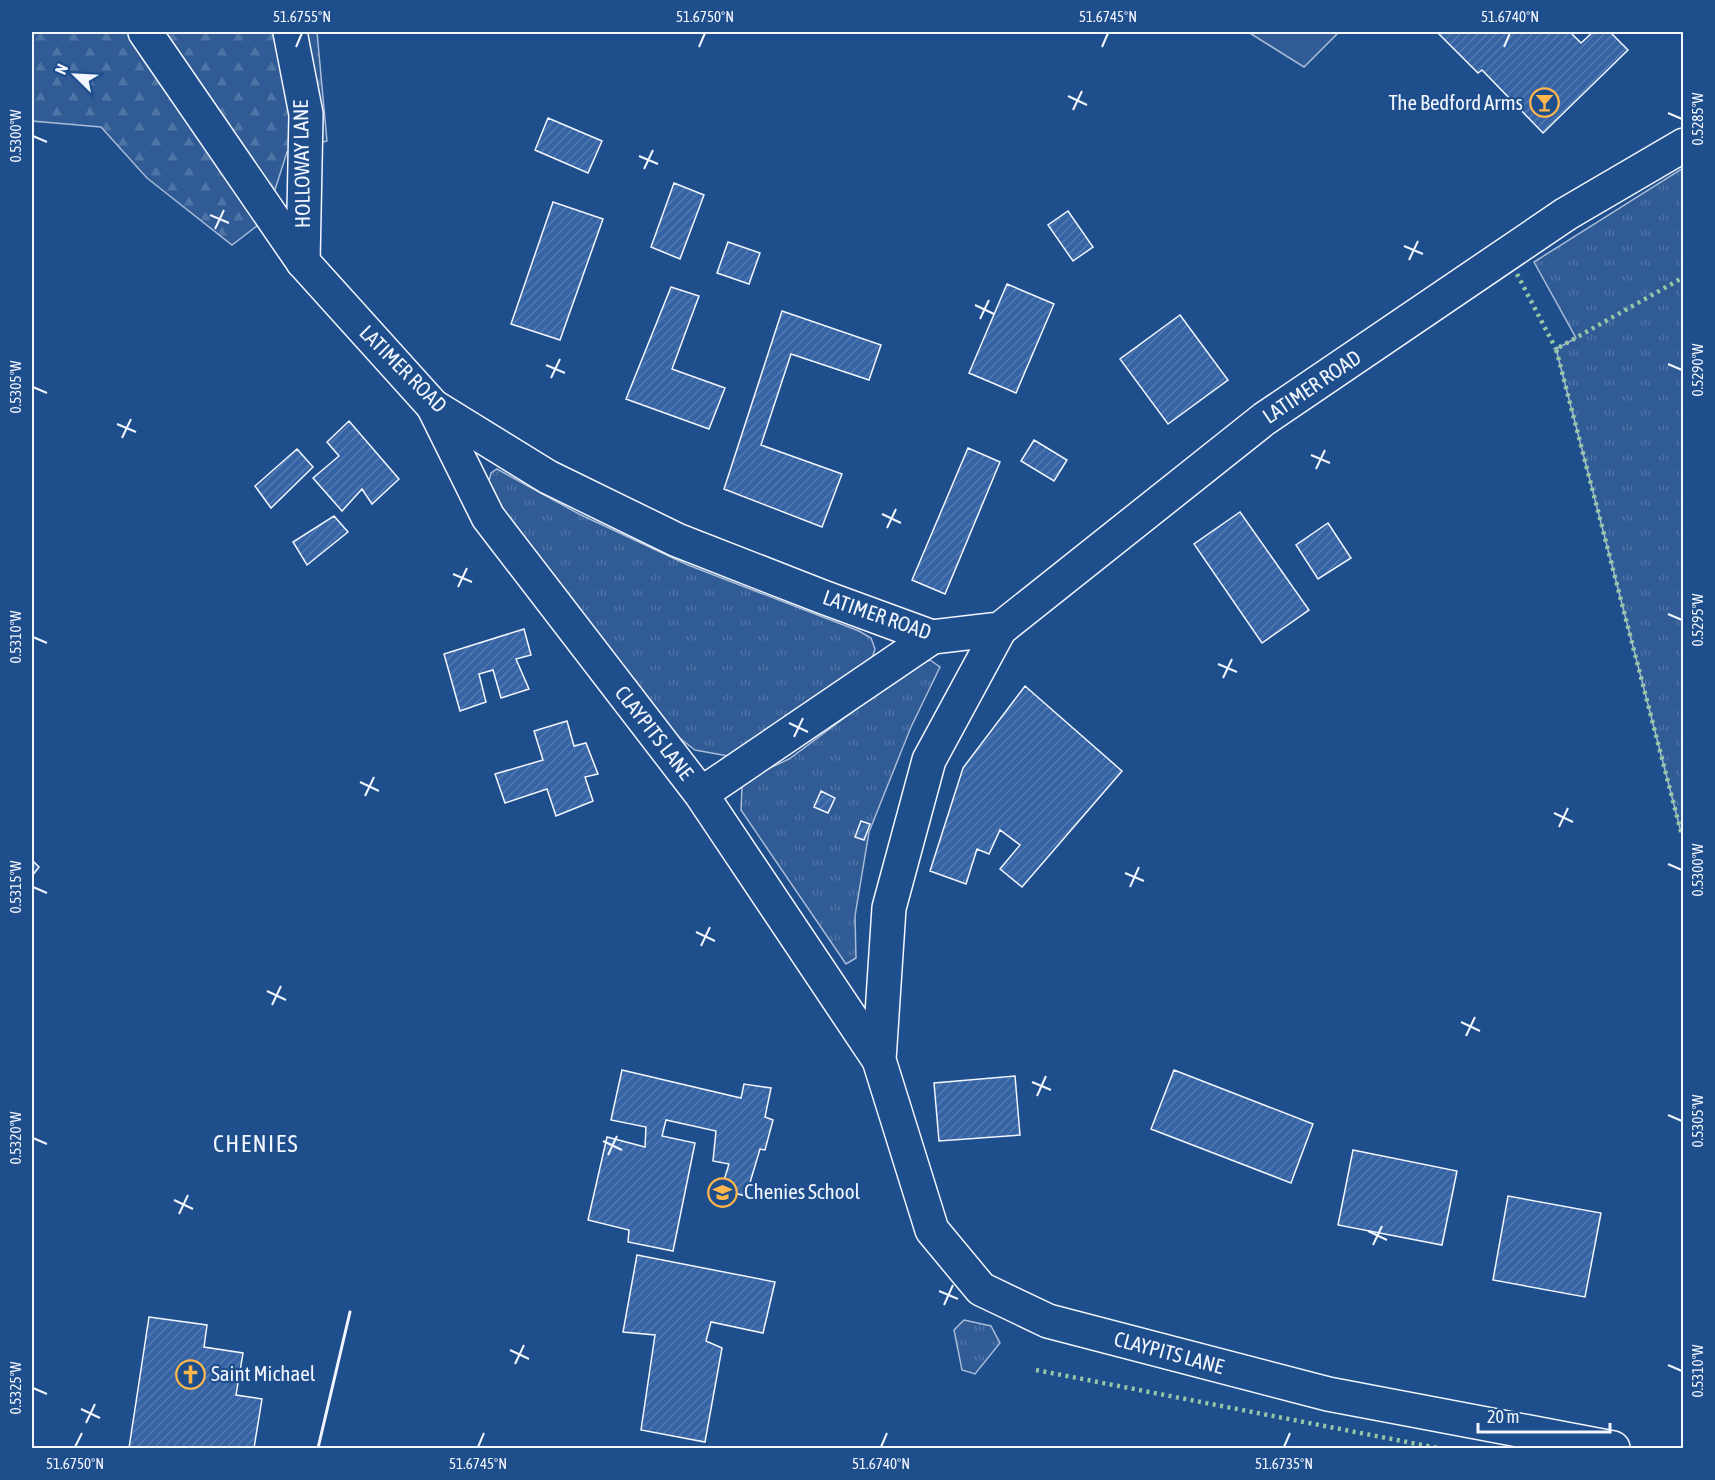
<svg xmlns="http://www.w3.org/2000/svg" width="1715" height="1480" font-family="'Asap Condensed',sans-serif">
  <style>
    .grass { fill: url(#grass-tufts); stroke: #a8bbd7; stroke-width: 1.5 }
    .forest { fill: url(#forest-firs); stroke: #a8bbd7; stroke-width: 1.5 }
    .built { fill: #305b95; stroke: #a8bbd7; stroke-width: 1.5 }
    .building { fill: url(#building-hatch); stroke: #f2f6ff; stroke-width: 1.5 }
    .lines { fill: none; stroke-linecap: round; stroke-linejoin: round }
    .street-casing { stroke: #f2f6ff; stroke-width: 36 }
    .secondary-casing { stroke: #f2f6ff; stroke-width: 36 }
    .street { stroke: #1f4e8c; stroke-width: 33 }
    .secondary { stroke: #1f4e8c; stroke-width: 33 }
    .hedge { stroke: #97c8a6; stroke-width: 4.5; stroke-dasharray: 3 4.5; stroke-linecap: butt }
    .wall { stroke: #f2f6ff; stroke-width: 3 }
    .ticks { fill: none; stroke: #f2f6ff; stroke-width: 2 }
    .labels { text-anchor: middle; stroke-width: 4.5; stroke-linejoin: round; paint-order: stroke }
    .poi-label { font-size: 21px; fill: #f2f6ff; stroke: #1f4e8c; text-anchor: start }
    .street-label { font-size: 21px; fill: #f2f6ff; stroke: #1f4e8c }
    .quarter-label { font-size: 24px; letter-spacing: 1.5px; fill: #f2f6ff; stroke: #1f4e8c }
    .neatline { fill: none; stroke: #f2f6ff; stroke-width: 2 }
    .ticks-label { font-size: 15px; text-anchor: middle; fill: #f2f6ff }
  </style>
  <defs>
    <pattern id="grass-tufts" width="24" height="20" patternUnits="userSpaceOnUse" patternTransform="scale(1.5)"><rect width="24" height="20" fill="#305b95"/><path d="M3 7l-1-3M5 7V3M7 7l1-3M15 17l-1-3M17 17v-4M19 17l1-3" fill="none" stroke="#4e73a5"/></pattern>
    <pattern id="forest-firs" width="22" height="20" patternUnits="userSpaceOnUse" patternTransform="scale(1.5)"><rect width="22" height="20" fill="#305b95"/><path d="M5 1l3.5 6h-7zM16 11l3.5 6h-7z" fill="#4e73a5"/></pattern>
    <pattern id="building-hatch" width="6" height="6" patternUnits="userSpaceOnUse" patternTransform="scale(1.5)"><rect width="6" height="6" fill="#3563a3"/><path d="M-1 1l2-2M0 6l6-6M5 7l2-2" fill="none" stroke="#537ab1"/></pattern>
  </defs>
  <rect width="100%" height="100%" fill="#1f4e8c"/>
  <path class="grass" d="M1683 168V832H1681L1556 349 1576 338 1534 262Z
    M497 469 579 514 688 565 859 631 871 638 875 649 870 665 728 756 695 750 677 736 548 569 493 504 487 488 491 473Z
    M930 660 940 667 911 727 869 832 855 916 856 958 846 964 741 810 742 787 753 776 789 759 914 666Z
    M964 1320 991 1326 1000 1343 975 1374 962 1370 954 1330Z"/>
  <path class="forest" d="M32 32H137L266 219 232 245 147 178 101 127 32 121Z
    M154 32H317L327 141 287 152 272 199Z"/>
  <path class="built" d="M1248 32H1339L1304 67Z"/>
  <path class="building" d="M1437 32H1570L1581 43 1593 32H1610L1628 50 1543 133 1482 70 1478 73Z
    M548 118 602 141 588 173 535 150Z
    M674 183 704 195 680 259 651 247Z
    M553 202 603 219 560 340 511 324Z
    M1068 211 1093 247 1073 261 1048 225Z
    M728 242 760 253 749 284 717 273Z
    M1007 284 1054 304 1016 393 969 373Z
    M671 287 699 296 672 369 725 388 709 429 626 399Z
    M782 311 881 345 869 380 791 354 761 445 842 474 822 527 724 489Z
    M1180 315 1228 380 1168 424 1120 359Z
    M349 421 399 479 372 504 362 489 342 511 313 478 339 456 327 442Z
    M1034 440 1067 460 1054 481 1021 461Z
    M968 448 1000 462 945 594 912 580Z
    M297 449 313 467 271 508 255 486Z
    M1240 512 1309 610 1262 643 1194 544Z
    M334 516 348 532 307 565 293 542Z
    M1328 523 1351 558 1318 579 1296 545Z
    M524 629 531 655 516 659 529 689 501 698 493 670 479 674 486 702 460 711 444 654Z
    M1025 686 1122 771 1022 887 1000 869 1020 845 1000 830 989 854 977 849 966 884 930 871 963 768Z
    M567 721 574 746 586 743 598 774 585 777 593 801 556 816 547 789 505 803 495 774 543 760 534 731Z
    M821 791 835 798 828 813 814 807Z
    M861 821 870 824 864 840 855 837Z
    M32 860 39 867 32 876Z
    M622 1070 741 1098 744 1084 771 1088 765 1117 773 1120 765 1150 760 1149 746 1196 721 1190 729 1164 713 1161 716 1131 666 1120 662 1136 695 1143 673 1251 628 1242 629 1230 588 1220 607 1137 645 1147 646 1127 611 1120Z
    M1174 1070 1313 1124 1291 1183 1151 1129Z
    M1015 1076 1020 1135 939 1141 934 1083Z
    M1353 1150 1457 1171 1442 1245 1338 1225Z
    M1508 1196 1601 1213 1585 1297 1493 1280Z
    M637 1255 775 1282 763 1333 711 1322 706 1341 722 1348 705 1442 641 1430 655 1335 623 1332Z
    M149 1317 207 1325 204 1347 243 1353 236 1395 262 1399 254 1448H129Z"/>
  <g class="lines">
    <defs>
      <path id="street" d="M290 32 306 114 303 262
        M433 406 488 517 701 794 879 1060 932 1230 981 1289 1048 1321 1328 1394 1613 1448
        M701 794 932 637
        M879 1060 889 908 929 760 1000 629"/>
      <path id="secondary" d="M145 32 303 262 433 406 548 477 677 540 823 597 932 637 1000 629 1264 419 1566 214 1684 145"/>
    </defs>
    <use href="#street" class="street-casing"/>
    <use href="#secondary" class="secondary-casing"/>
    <use href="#street" class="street"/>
    <use href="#secondary" class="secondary"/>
    <path class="hedge" d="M1517 274 1556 349
      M1681 832 1556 349 1684 277
      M1036 1370 1438 1448"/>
    <path class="wall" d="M318 1448 350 1312"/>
  </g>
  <path class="ticks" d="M296 47 302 33M699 47 705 33M1102 47 1108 33M1504 47 1510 33M1068 96 1087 105M1073 110 1082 91M1668 113 1682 119M33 136 47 142M639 156 658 164M644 169 653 150M210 215 229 223M215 229 224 210M1404 246 1423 254M1409 260 1418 241M975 305 994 314M980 319 989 300M1668 364 1682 370M546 365 565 373M551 378 560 359M33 387 47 393M117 424 136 432M122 438 131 419M1311 455 1330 463M1316 469 1325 450M882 514 901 523M887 528 896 509M453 574 472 582M458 587 467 568M1668 614 1682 620M33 637 47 643M1218 664 1237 672M1223 678 1232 659M789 723 808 732M794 737 803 718M360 782 379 791M365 796 374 777M1554 813 1573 822M1559 827 1568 808M1668 864 1682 870M1125 873 1144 881M33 887 47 893M1130 887 1139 867M696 932 715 941M701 946 710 927M267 991 286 1000M272 1005 281 986M1461 1022 1480 1031M1466 1036 1475 1017M1032 1082 1051 1090M1037 1096 1046 1076M1668 1115 1682 1121M33 1138 47 1144M603 1141 622 1150M608 1155 617 1136M174 1200 193 1209M179 1214 188 1195M1368 1231 1387 1240M1373 1245 1382 1226M939 1291 958 1299M944 1305 953 1285M510 1350 529 1359M515 1364 524 1345M1668 1365 1682 1371M33 1388 47 1394M81 1409 100 1418M86 1423 95 1404M75 1447 82 1433M478 1447 484 1433M881 1447 887 1433M1284 1447 1290 1433"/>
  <defs>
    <symbol id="bar-ring" viewBox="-11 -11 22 22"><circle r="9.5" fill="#1f4e8c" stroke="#ffb74d" stroke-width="1.5"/><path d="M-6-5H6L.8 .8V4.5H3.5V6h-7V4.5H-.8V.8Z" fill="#ffb74d"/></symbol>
    <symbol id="school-ring" viewBox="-11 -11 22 22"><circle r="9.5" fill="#1f4e8c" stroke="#ffb74d" stroke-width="1.5"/><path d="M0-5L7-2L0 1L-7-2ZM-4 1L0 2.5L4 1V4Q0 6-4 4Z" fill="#ffb74d"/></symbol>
    <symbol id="church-ring" viewBox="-11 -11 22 22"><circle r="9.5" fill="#1f4e8c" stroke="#ffb74d" stroke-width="1.5"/><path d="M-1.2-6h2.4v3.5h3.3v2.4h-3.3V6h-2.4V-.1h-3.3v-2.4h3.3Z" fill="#ffb74d"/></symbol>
  </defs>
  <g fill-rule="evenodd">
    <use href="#bar-ring" x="1528" y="86" width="33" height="33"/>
    <use href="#school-ring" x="706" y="1176" width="33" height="33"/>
    <use href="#church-ring" x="174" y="1358" width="33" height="33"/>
  </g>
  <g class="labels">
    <g class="poi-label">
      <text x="1523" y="110" text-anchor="end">The Bedford Arms</text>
      <text x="744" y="1199">Chenies School</text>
      <text x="211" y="1381">Saint Michael</text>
    </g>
    <g class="street-label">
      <text transform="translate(302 164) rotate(-91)" y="7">HOLLOWAY LANE</text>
      <text transform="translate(403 369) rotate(45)" y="7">LATIMER ROAD</text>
      <text transform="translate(1312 387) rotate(-34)" y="7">LATIMER ROAD</text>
      <text transform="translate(877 615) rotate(19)" y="7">LATIMER ROAD</text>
      <text transform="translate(654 733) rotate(52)" y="7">CLAYPITS LANE</text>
      <text transform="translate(1169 1353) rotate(15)" y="7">CLAYPITS LANE</text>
    </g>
    <g class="quarter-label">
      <text x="256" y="1152">CHENIES</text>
    </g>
  </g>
  <rect width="1715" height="1480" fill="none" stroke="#1f4e8c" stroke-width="66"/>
  <g transform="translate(75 75) rotate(294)" stroke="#1f4e8c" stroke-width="4.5" paint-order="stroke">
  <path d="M0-4.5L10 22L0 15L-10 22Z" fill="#f2f6ff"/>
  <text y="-9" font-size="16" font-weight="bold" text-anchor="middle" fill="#f2f6ff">N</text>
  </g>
  <path d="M1478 1423v9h132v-9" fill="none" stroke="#f2f6ff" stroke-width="3"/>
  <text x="1487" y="1423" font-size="18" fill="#f2f6ff" stroke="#1f4e8c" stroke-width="4.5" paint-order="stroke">20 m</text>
  <rect x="33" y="33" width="1649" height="1414" class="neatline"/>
  <g class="ticks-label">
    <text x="302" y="22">51.6755°N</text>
    <text x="705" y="22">51.6750°N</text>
    <text x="1108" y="22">51.6745°N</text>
    <text x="1510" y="22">51.6740°N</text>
    <text transform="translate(1698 119) rotate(-90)" y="5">0.5285°W</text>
    <text transform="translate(16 136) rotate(-90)" y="5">0.5300°W</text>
    <text transform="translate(1698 370) rotate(-90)" y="5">0.5290°W</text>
    <text transform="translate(16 387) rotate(-90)" y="5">0.5305°W</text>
    <text transform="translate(1698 620) rotate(-90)" y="5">0.5295°W</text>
    <text transform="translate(16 637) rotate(-90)" y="5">0.5310°W</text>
    <text transform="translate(1698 870) rotate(-90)" y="5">0.5300°W</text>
    <text transform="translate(16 887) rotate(-90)" y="5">0.5315°W</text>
    <text transform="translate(1698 1121) rotate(-90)" y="5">0.5305°W</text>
    <text transform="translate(16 1138) rotate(-90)" y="5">0.5320°W</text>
    <text transform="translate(1698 1371) rotate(-90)" y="5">0.5310°W</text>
    <text transform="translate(16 1388) rotate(-90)" y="5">0.5325°W</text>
    <text x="75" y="1469">51.6750°N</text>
    <text x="478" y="1469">51.6745°N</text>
    <text x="881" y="1469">51.6740°N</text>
    <text x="1284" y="1469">51.6735°N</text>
  </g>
</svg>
